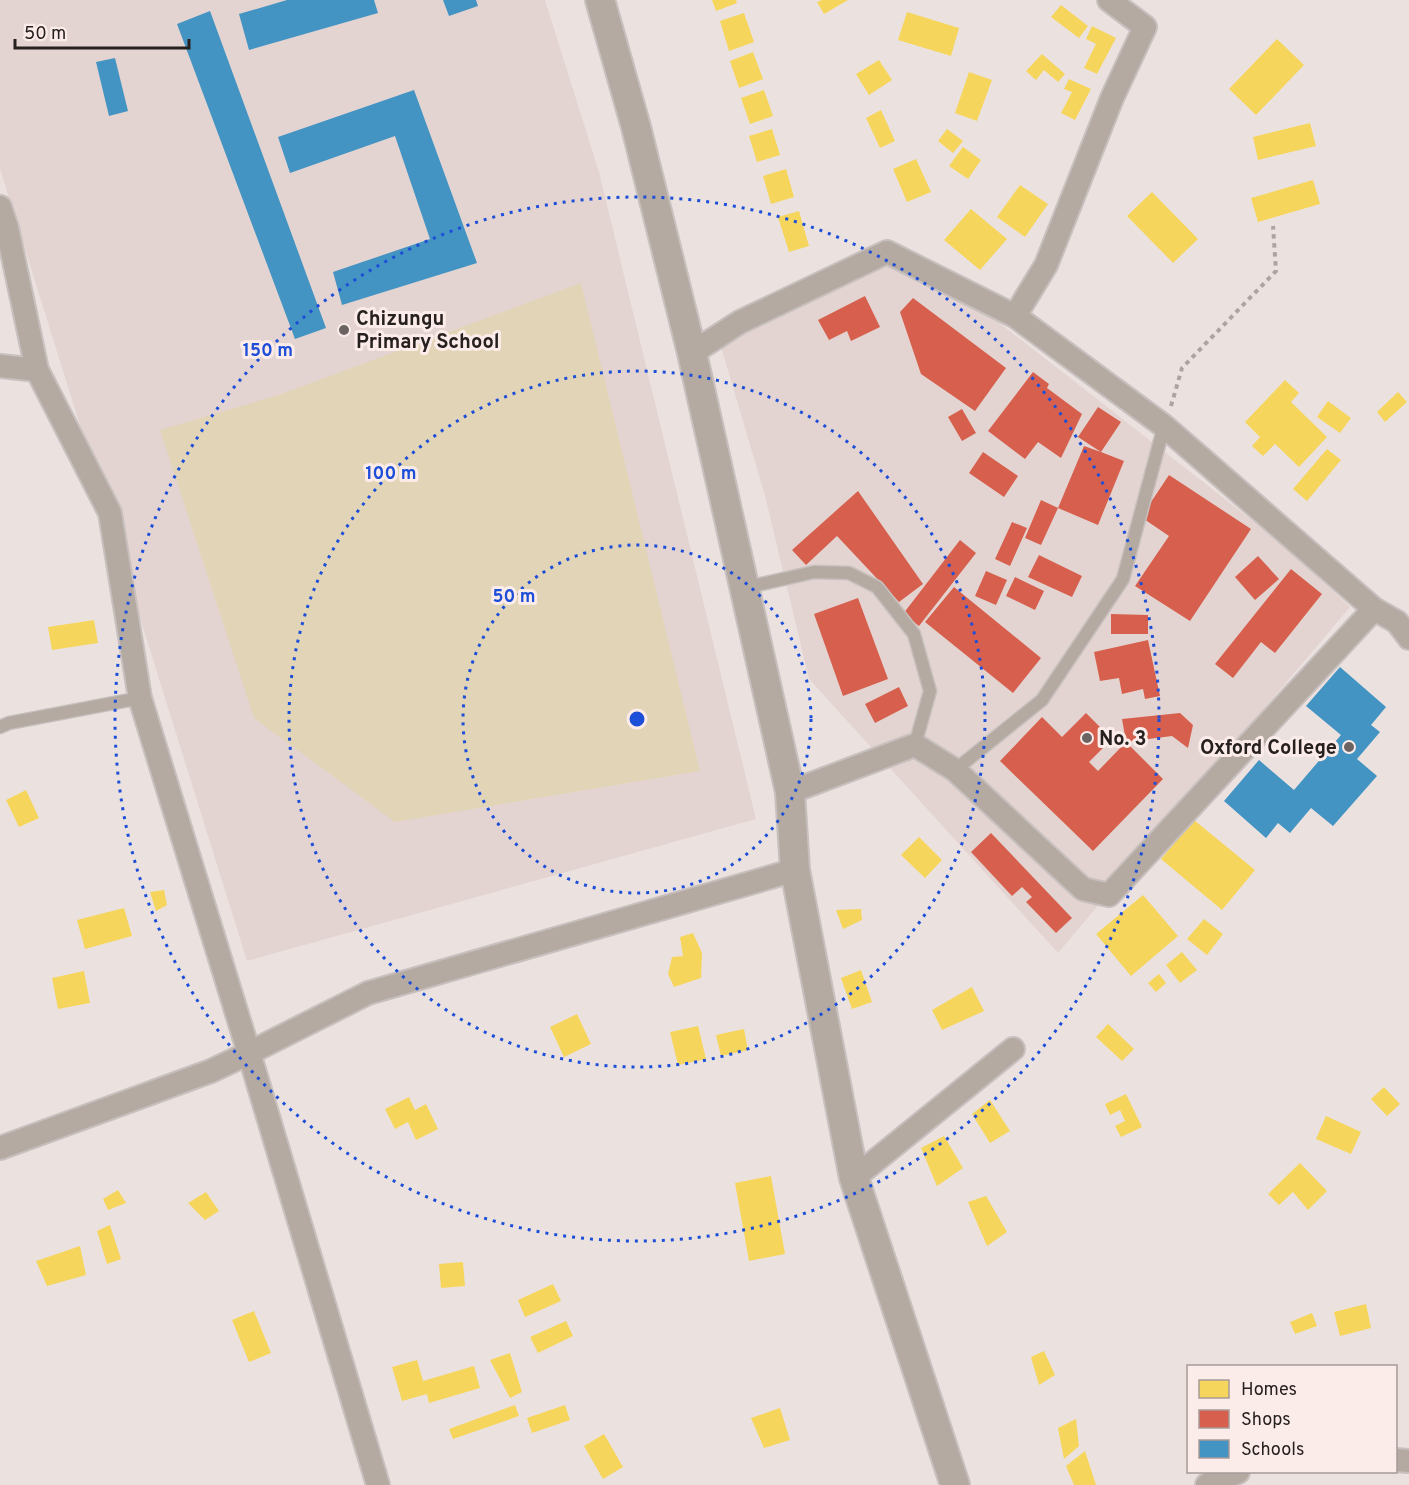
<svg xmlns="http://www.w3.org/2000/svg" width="1409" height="1485" font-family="Overpass,sans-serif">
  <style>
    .built { fill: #e4d4d1 }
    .green { fill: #e1d4b7 }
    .homes { fill: #f6d55c }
    .shops { fill: #d6604d }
    .schools { fill: #4393c3 }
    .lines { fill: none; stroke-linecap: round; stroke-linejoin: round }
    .service-casing { stroke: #c7c0be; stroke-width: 15 }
    .minor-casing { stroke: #c7c0be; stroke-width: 26 }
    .tertiary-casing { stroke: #c7c0be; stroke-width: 32 }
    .path { stroke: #aea49f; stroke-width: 4; stroke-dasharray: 4.5 4.5; stroke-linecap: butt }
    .service { stroke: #b5aaa2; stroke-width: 12 }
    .minor { stroke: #b5aaa2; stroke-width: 22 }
    .tertiary { stroke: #b5aaa2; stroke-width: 28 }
    .ring { fill: none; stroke: #1d4ed8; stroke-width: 3; stroke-dasharray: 3 6 }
    .poi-dot { fill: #6b6463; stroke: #fcece9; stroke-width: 2 }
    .labels { text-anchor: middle; stroke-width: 6; stroke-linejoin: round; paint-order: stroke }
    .poi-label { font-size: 20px; font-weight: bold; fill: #26201f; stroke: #fcece9; text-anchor: start }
    .centre { fill: #1d4ed8; stroke: #fcece9; stroke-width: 3 }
    .ring-label { font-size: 18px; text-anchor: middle; font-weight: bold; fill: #1d4ed8; stroke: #fcece9; stroke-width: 6; stroke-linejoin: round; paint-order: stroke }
  </style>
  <rect width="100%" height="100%" fill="#ebe2e0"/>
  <path class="built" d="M0 0H545L599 172 756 819 247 961 0 169Z
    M886 247 933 271 1280 542 1350 607 1058 953 809 679 765 496 719 340Z"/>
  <path class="green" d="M581 283 700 771 395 822 254 718 160 430 279 395Z"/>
  <path class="homes" d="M712 0H736L737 3 716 11Z
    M822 0H848L824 14 817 2Z
    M1061 5 1088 26 1079 38 1051 17Z
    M907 12 959 28 951 56 898 40Z
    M744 13 754 42 729 51 720 21Z
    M1092 26 1116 38 1097 74 1084 68 1096 44 1086 39Z
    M1277 39 1304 65 1256 115 1229 89Z
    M753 52 763 79 739 88 730 61Z
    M1042 54 1065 74 1058 82 1044 70 1036 80 1026 71Z
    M879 60 892 80 869 95 856 74Z
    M969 72 992 80 977 121 955 113Z
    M1069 79 1091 89 1075 120 1061 113 1072 92 1064 89Z
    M764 90 773 116 750 124 741 98Z
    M881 110 895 141 880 148 866 118Z
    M1310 123 1316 146 1258 160 1253 137Z
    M772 129 780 155 757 162 749 136Z
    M947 129 963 141 953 153 938 141Z
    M963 147 981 160 968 179 949 166Z
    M916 159 931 192 907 202 893 169Z
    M786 169 794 197 771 204 763 176Z
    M1313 180 1320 204 1258 222 1251 198Z
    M1020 185 1048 204 1025 237 997 217Z
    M1152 192 1198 239 1173 263 1127 216Z
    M971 209 1007 239 980 270 944 240Z
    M799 211 809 246 789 252 778 217Z
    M1285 380 1299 393 1291 402 1327 437 1299 467 1275 444 1263 456 1252 446 1260 437 1245 422Z
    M1398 392 1407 402 1385 422 1377 412Z
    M1328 401 1351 418 1340 433 1317 417Z
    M1327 449 1341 460 1307 501 1293 489Z
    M94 620 98 643 52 650 48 627Z
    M26 790 39 818 19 827 6 800Z
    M1194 820 1255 870 1222 910 1161 859Z
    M919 837 942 860 925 878 901 855Z
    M164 890 167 905 156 911 150 892Z
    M1143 895 1178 936 1131 976 1096 934Z
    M124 908 132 936 85 949 77 920Z
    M861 909 862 920 843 929 836 910Z
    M1204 919 1223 934 1207 955 1187 939Z
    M693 933 702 953 701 978 674 987 668 974 672 957 683 956 680 937Z
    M1182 952 1197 970 1180 983 1166 965Z
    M861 970 872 1002 852 1009 841 978Z
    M84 971 90 1003 58 1009 52 978Z
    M1159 974 1166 983 1156 992 1148 983Z
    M972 987 984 1011 942 1030 932 1010Z
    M577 1014 591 1044 564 1057 550 1027Z
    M1108 1024 1134 1049 1122 1061 1096 1037Z
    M698 1026 706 1059 678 1065 670 1032Z
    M744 1029 748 1050 721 1056 716 1035Z
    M1384 1087 1400 1104 1387 1116 1371 1099Z
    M1126 1094 1142 1127 1121 1137 1115 1126 1125 1121 1120 1110 1110 1115 1105 1104Z
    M409 1097 415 1110 426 1104 438 1129 416 1140 408 1122 395 1129 385 1109Z
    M990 1100 1010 1131 990 1143 972 1114Z
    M1326 1116 1361 1132 1351 1154 1316 1139Z
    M944 1136 963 1168 937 1186 921 1148Z
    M1300 1163 1327 1191 1308 1210 1293 1192 1279 1205 1268 1194Z
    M771 1176 785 1254 749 1261 735 1183Z
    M118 1190 126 1203 108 1210 103 1199Z
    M206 1192 219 1211 205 1220 188 1203Z
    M986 1196 1007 1232 987 1246 968 1202Z
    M110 1225 121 1259 107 1264 97 1231Z
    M80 1246 86 1275 47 1286 36 1261Z
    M463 1262 465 1286 441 1288 439 1264Z
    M553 1284 561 1301 525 1317 518 1300Z
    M1366 1304 1371 1328 1340 1336 1334 1312Z
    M254 1311 271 1353 249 1362 232 1320Z
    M1312 1313 1317 1326 1295 1334 1290 1322Z
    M566 1321 573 1336 538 1353 530 1337Z
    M1044 1351 1055 1375 1039 1385 1031 1357Z
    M510 1353 522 1392 510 1398 490 1360Z
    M417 1360 423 1381 474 1366 480 1388 429 1403 427 1394 402 1401 392 1367Z
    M515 1405 519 1416 453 1439 449 1429Z
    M565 1405 570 1420 532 1433 527 1418Z
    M780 1408 790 1440 764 1448 751 1418Z
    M1076 1419 1079 1446 1064 1459 1058 1428Z
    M604 1434 623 1467 603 1479 584 1446Z
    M1085 1451 1096 1485H1074L1066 1466Z"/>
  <path class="shops" d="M865 296 880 327 851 341 847 331 829 340 818 320Z
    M913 298 1006 368 975 411 921 374 900 312Z
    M1033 372 1049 384 1047 388 1082 414 1061 458 1038 442 1025 459 988 431Z
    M1098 407 1121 422 1101 452 1124 461 1098 525 1058 508 1084 446 1101 452 1078 437Z
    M962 409 976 433 962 441 948 417Z
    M983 452 1018 476 1004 497 969 473Z
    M1169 475 1251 529 1190 621 1135 586 1169 536 1141 517Z
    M858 491 923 584 899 602 837 536 806 565 792 550Z
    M1041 500 1058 508 1041 545 1025 538Z
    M1012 522 1027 528 1010 566 995 559Z
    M960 540 976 553 919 626 903 614Z
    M1039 555 1082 576 1072 597 1028 577Z
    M1258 556 1279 579 1255 600 1235 577Z
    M1291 569 1322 594 1275 653 1261 642 1233 678 1215 664Z
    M986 571 1007 580 996 605 975 596Z
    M1015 577 1044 591 1035 610 1006 596Z
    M954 587 1041 658 1013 693 925 622Z
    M858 598 888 679 843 696 814 614Z
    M1111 614 1148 615V634H1111Z
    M1148 640 1160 696 1145 699 1143 689 1122 694 1119 678 1100 681 1094 652Z
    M899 687 908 706 875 723 865 704Z
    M1086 713 1112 739 1089 762 1098 771 1126 742 1163 779 1093 851 1000 761 1042 717 1062 737Z
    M1180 713 1193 725 1188 748 1172 736 1126 742 1122 719Z
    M991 833 1072 918 1056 933 1026 902 1032 897 1022 887 1012 896 971 852Z"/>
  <path class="schools" d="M287 0H374L378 13 249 50 239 14Z
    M443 0H476L478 6 449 16Z
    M210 11 326 328 295 339 177 24Z
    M115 58 128 111 109 116 96 62Z
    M414 90 477 263 342 305 333 272 430 239 395 136 290 173 278 137Z
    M1340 667 1386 707 1371 725 1380 732 1357 759 1377 776 1333 826 1311 808 1290 833 1278 823 1266 838 1224 801 1259 760 1294 790 1341 735 1306 706Z"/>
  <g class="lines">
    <defs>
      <path id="service" d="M744 588 814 572 849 573 877 587 914 634 930 691 915 745
        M0 727 9 723 140 698
        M955 770 1042 700 1123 579 1164 426"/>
      <path id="minor" d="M0 207 7 228 37 370
        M1015 316 1046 265 1112 98 1145 27 1109 0
        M692 353 740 322 887 252 1015 316 1164 426 1374 609 1397 622 1409 638
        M0 366 37 370 110 513 140 698 249 1053 368 993 795 870
        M790 792 915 745 955 770 1083 889 1109 895 1374 609
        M0 1148 211 1071 249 1053 378 1485
        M854 1178 1013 1049
        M1396 1460 1409 1461
        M1207 1485 1238 1472"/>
      <path id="tertiary" d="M600 0 636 127 692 353 790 792 795 870 854 1178 955 1485"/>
    </defs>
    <use href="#service" class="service-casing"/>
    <use href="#minor" class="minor-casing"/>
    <use href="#tertiary" class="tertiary-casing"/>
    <path class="path" d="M1171 406 1182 368 1276 271 1273 226"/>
    <use href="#service" class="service"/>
    <use href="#minor" class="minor"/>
    <use href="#tertiary" class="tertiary"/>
  </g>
  <g class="ring">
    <circle cx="637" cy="719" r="174"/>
    <circle cx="637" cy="719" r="348"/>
    <circle cx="637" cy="719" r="522"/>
  </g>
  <g class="poi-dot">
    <circle cx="344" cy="330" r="6"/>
    <circle cx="1087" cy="738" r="6"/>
    <circle cx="1349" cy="747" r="6"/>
  </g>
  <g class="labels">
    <g class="poi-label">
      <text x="356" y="325">Chizungu<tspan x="356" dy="23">Primary School</tspan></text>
      <text x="1099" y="745">No. 3</text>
      <text x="1337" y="754" text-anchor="end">Oxford College</text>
    </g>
  </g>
  <circle cx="637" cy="719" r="9" class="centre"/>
  <g class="ring-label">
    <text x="268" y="356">150 m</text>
    <text x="391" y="479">100 m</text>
    <text x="514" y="602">50 m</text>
  </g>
  <rect x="1187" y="1365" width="210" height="108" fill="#fcece9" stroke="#a69a98" stroke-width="1.5"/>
  <rect x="1199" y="1380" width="30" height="18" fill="#f6d55c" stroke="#a69a98" stroke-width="1.5"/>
  <text x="1241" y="1395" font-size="18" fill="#26201f">Homes</text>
  <rect x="1199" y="1410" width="30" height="18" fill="#d6604d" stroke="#a69a98" stroke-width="1.5"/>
  <text x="1241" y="1425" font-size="18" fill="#26201f">Shops</text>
  <rect x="1199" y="1440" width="30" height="18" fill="#4393c3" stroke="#a69a98" stroke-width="1.5"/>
  <text x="1241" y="1455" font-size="18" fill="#26201f">Schools</text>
  <path d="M15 39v9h174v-9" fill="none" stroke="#26201f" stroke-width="3"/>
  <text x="24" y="39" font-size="18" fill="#26201f" stroke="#fcece9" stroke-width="4.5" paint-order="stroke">50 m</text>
</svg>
